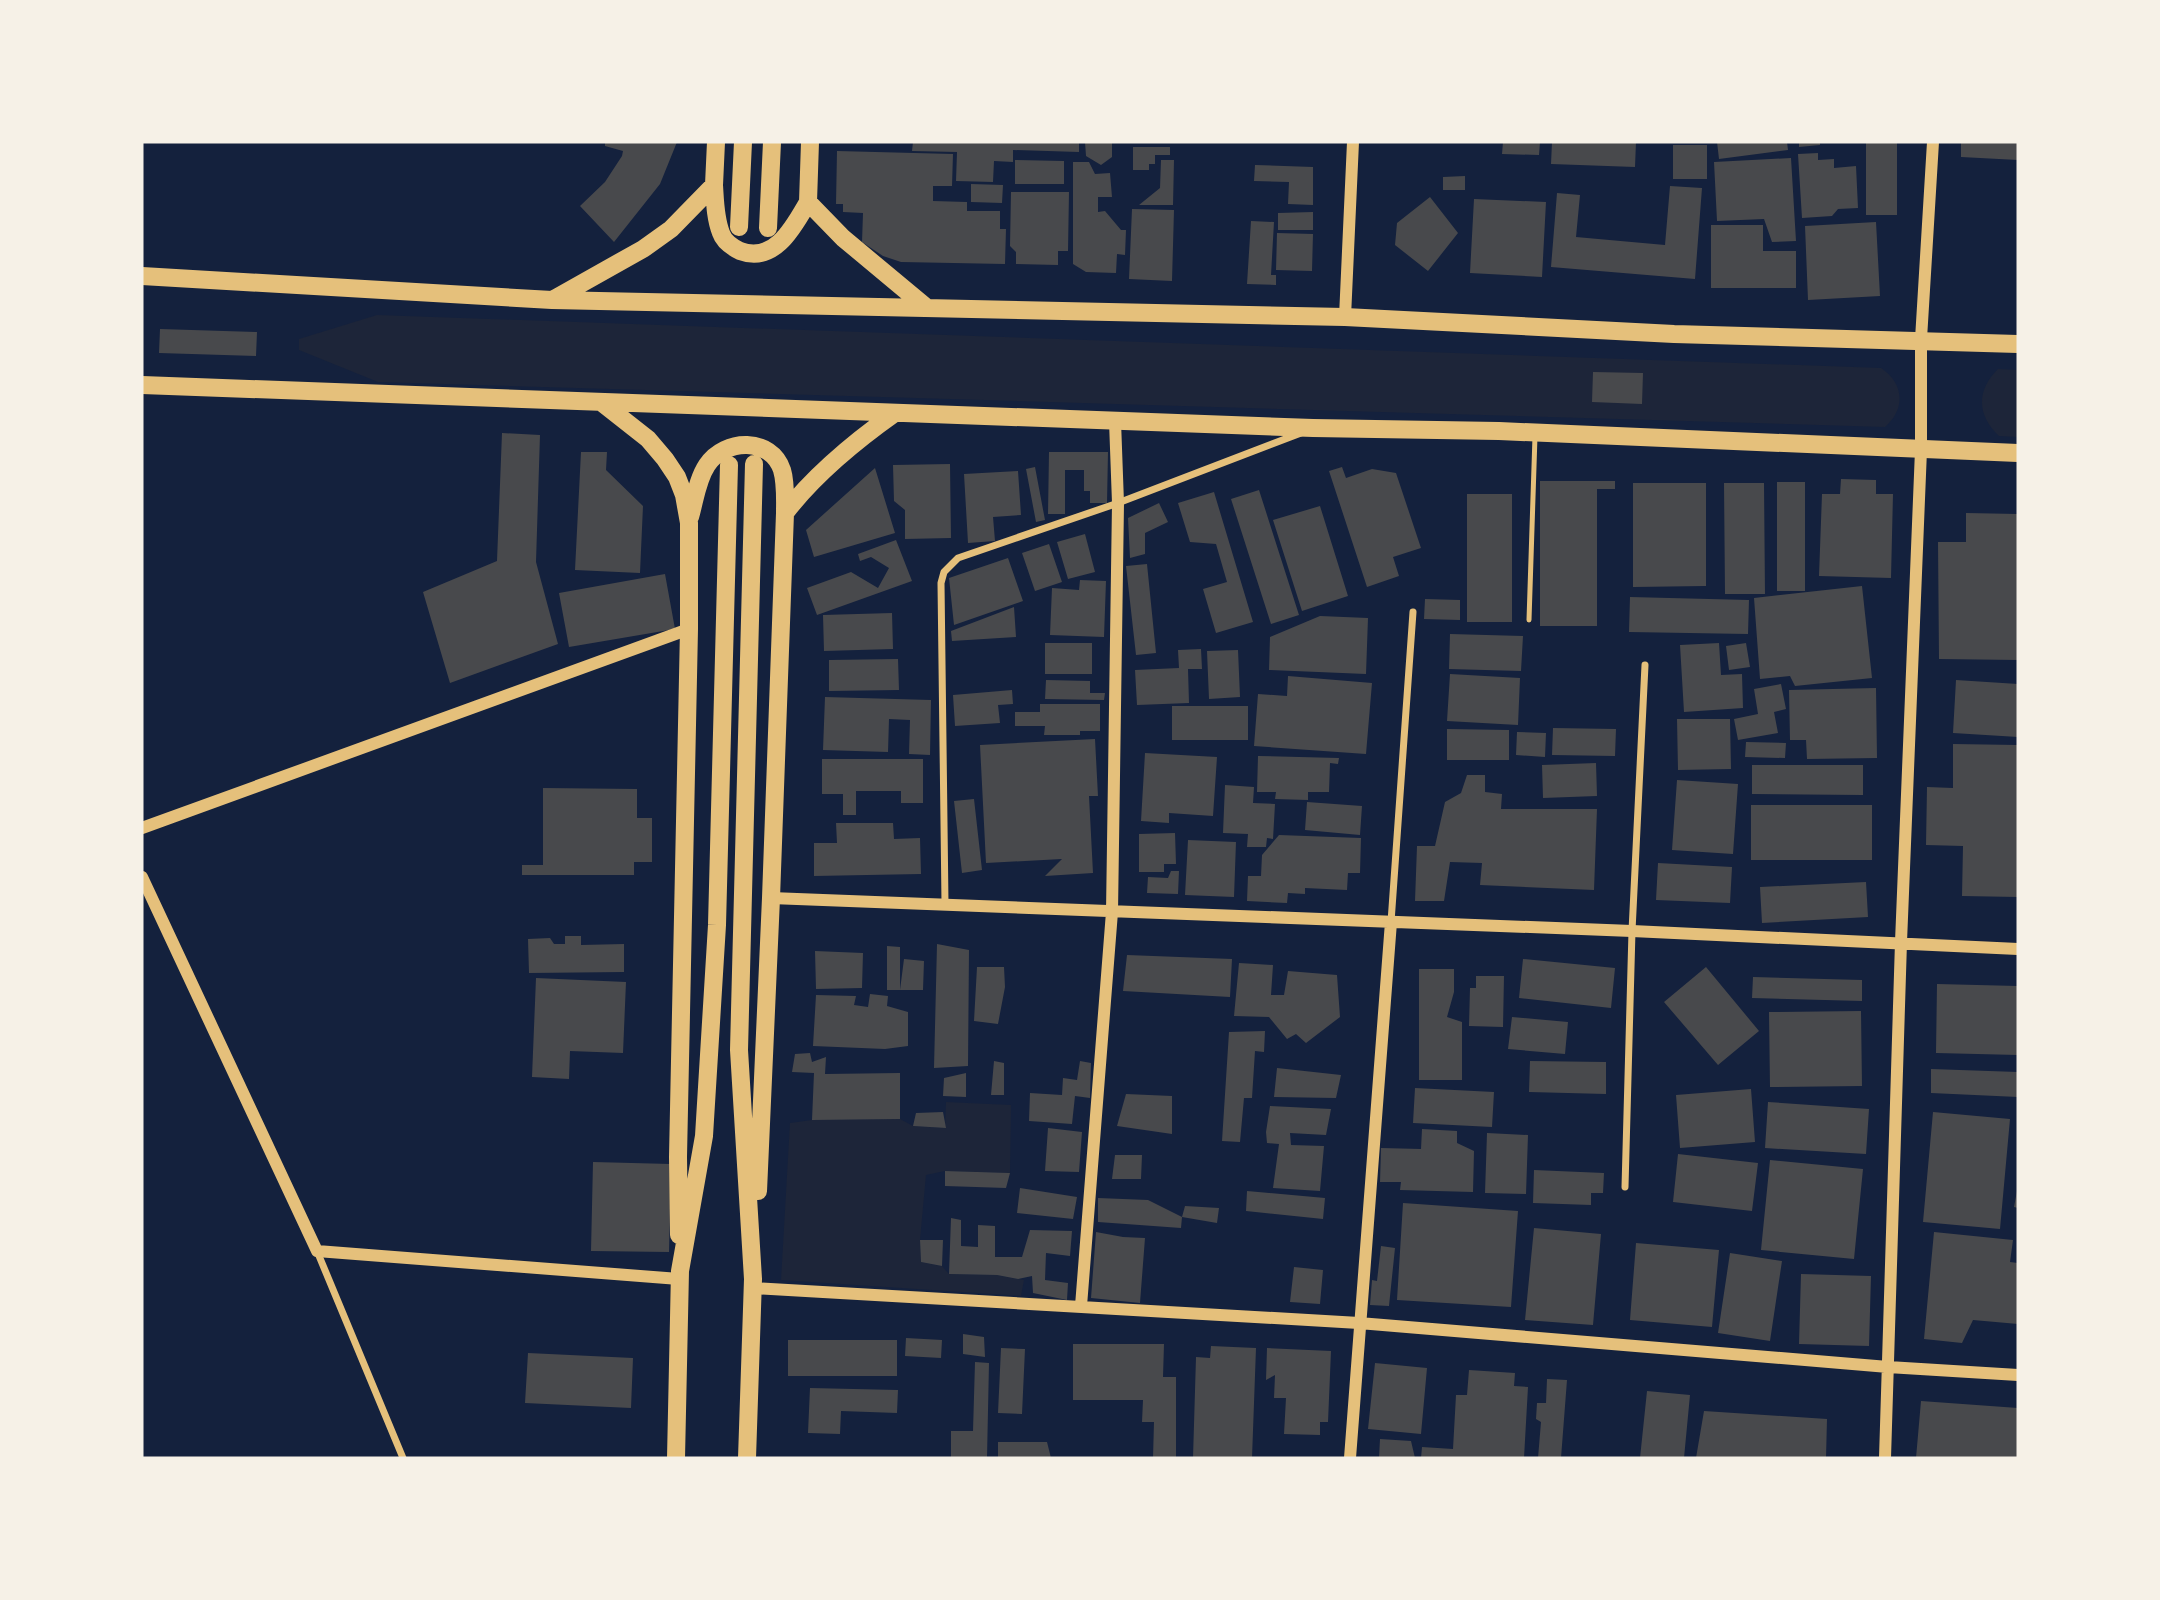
<svg xmlns="http://www.w3.org/2000/svg" width="2160" height="1600" font-family="'Playfair Display',serif">
  <style>
    .green { fill: #1d2539 }
    .building { fill: #48494c }
    .lines { fill: none; stroke-linecap: round; stroke-linejoin: round }
    .service { stroke: #e5c07b; stroke-width: 5 }
    .minor { stroke: #e5c07b; stroke-width: 7 }
    .tertiary { stroke: #e5c07b; stroke-width: 12 }
    .primary { stroke: #e5c07b; stroke-width: 18 }
  </style>
  <rect width="100%" height="100%" fill="#14213d"/>
  <path class="green" d="M377 315 1881 368C1904 383 1906 409 1885 427L378 382 299 350V339Z
    M1998 369 2018 370V437L1999 436C1977 416 1976 390 1998 369Z
    M946 1102 1011 1105 1010 1173 945 1171 926 1175 920 1240 921 1262 942 1266 949 1274 997 1275 1024 1280 1021 1296 781 1280 790 1123 812 1120 900 1119 913 1126 945 1128Z"/>
  <path class="building" d="M605 142H677L660 184 614 242 580 206 605 182 622 156 623 151 605 146Z
    M913 142H1079V152L1013 150V162L994 161 993 182 956 181 957 152 912 151Z
    M1085 142H1112V157L1101 165 1086 156Z
    M1503 142H1540L1539 155 1502 154Z
    M1552 142H1636L1635 167 1551 164Z
    M1717 142H1787L1788 150 1719 159Z
    M1799 142H1820V145L1799 147Z
    M1866 142H1897V215H1866Z
    M1961 142H2018V160L1961 157Z
    M1673 145H1707V179H1673Z
    M1133 147H1170V155H1155V164H1149V170H1133Z
    M837 151 953 154 952 186H933V201L967 202V211H1000V229H1006L1005 264 901 262 883 256 862 242 863 213 843 212V204H836Z
    M1818 153V160L1834 159V168L1856 166 1858 208 1838 209 1832 216 1802 218 1798 154Z
    M1791 158 1796 241 1772 242 1764 219 1717 221 1714 162Z
    M1015 160 1064 161V184H1015Z
    M1161 160H1174L1173 205H1139L1160 188Z
    M1073 162H1089L1095 174 1110 173 1112 197H1098V212L1105 211 1121 230H1126L1125 255 1117 254 1116 273 1086 272 1073 264Z
    M1255 165 1313 167V205L1288 204 1289 182 1254 181Z
    M1465 176V190H1443V177Z
    M971 184 1003 185 1002 203 971 202Z
    M1670 186 1702 188 1695 279 1551 267 1557 193 1580 195 1576 237 1665 245Z
    M1011 192H1069L1068 251H1058V265L1016 264V252L1010 246Z
    M1430 197 1458 233 1428 271 1395 245 1397 223Z
    M1474 199 1546 202 1542 277 1470 273Z
    M1132 209 1174 210 1172 281 1129 279Z
    M1313 212V230H1278V213Z
    M1251 221 1274 222 1271 275H1276V285L1247 284Z
    M1876 222 1880 296 1808 300 1805 226Z
    M1711 225H1763V251H1796V288H1711Z
    M1277 233 1313 234 1312 271 1276 270Z
    M160 329 257 332 256 356 159 353Z
    M1593 372 1643 373 1642 404 1592 402Z
    M502 433 540 435 536 562 558 644 450 683 423 592 497 561Z
    M581 452H607L606 470 643 506 640 573 575 570Z
    M1049 452H1108L1107 503H1090V491H1084V470H1065V514H1048Z
    M950 464 951 538 905 539V510L894 501 893 465Z
    M1035 467 1045 520 1036 522 1026 469Z
    M1342 467 1346 478 1372 469 1396 473 1421 548 1393 557 1399 576 1367 587 1329 471Z
    M875 468 895 533 814 557 806 530Z
    M1018 471 1021 515 993 517 995 541 968 543 964 474Z
    M1841 479 1876 480V494H1893L1891 578 1819 576 1822 494H1840Z
    M1540 481H1615V489H1597V626H1540Z
    M1777 482H1805V591H1777Z
    M1633 483H1706V586L1633 587Z
    M1724 483H1764L1765 594H1725Z
    M1259 490 1299 615 1271 624 1231 499Z
    M1214 492 1253 622 1216 633 1203 589 1227 582 1216 544 1190 542 1178 503Z
    M1467 494H1512V622H1467Z
    M1159 503 1168 522 1145 533V554L1130 558 1128 518Z
    M1320 506 1348 596 1302 611 1273 520Z
    M1966 513 2018 514V660L1939 659 1938 542H1966Z
    M1085 534 1095 572 1068 579 1057 542Z
    M896 540 912 581 817 615 807 588 851 572 878 588 889 568 871 557 860 561 858 554Z
    M1049 544 1062 582 1035 591 1022 553Z
    M1008 558 1023 601 954 625 949 578Z
    M1147 564 1156 653 1136 655 1126 566Z
    M665 574 675 629 569 647 559 593Z
    M1080 580 1106 581 1104 637 1050 635 1052 588 1079 590Z
    M1862 586 1872 678 1795 686 1790 676 1760 679 1754 598Z
    M1630 597 1749 600 1748 634 1629 632Z
    M1425 599 1460 600V620L1424 619Z
    M1014 607 1016 637 952 641 951 631Z
    M892 613 893 649 824 651 823 615Z
    M1320 616 1368 618 1366 674 1269 670 1270 637Z
    M1450 634 1523 636 1521 671 1449 669Z
    M1045 643H1092V674H1045Z
    M1719 643 1721 675 1742 674 1743 708 1684 712 1680 645Z
    M1746 643 1750 667 1729 670 1726 646Z
    M1201 649 1202 669H1188L1189 703 1137 705 1135 670 1179 668 1178 650Z
    M1238 650 1240 697 1209 699 1207 651Z
    M898 659 899 690 829 691V660Z
    M1450 674 1520 678 1518 725 1447 721Z
    M1288 676 1372 683 1366 754 1254 746 1258 694 1287 696Z
    M1046 680 1090 681V693H1105L1104 700 1045 699Z
    M1956 680 2018 684V737L1953 733Z
    M1781 684 1786 709 1774 712 1778 733 1738 740 1734 719 1758 714 1754 689Z
    M1876 688 1877 758 1807 759 1806 740H1790L1789 690Z
    M1012 690 1013 704 998 705 1000 723 955 726 953 695Z
    M825 697 931 700 930 755 909 754 910 720 889 719 888 752 823 750Z
    M1040 704H1100V731H1080V735H1044L1045 726H1015V712H1040Z
    M1172 706H1248V740H1172Z
    M1677 719H1730L1731 769 1678 770Z
    M1553 728 1616 729 1615 756 1552 755Z
    M1447 729 1509 730V760H1447Z
    M1517 732 1546 733 1545 757 1516 755Z
    M1095 739 1098 796H1089L1093 873 1045 876 1062 859 986 863 980 745Z
    M1746 742 1786 743 1785 758 1745 757Z
    M1953 744 2018 745V897L1962 896 1963 846 1926 845 1927 787 1953 788Z
    M1145 753 1217 757 1213 816 1169 813V823L1141 821Z
    M1258 756 1339 758 1338 764 1330 763 1329 792H1308V800L1275 799 1276 792H1257Z
    M822 759H923V803H901V791H856V815H843V794H822Z
    M1596 763 1597 796 1543 798 1542 765Z
    M1752 765H1863V795L1752 794Z
    M1467 775H1485V792L1502 794 1501 809H1597L1594 890 1480 885 1482 863 1450 862 1444 901H1415L1417 846H1435L1445 802 1461 793Z
    M1677 780 1738 784 1733 854 1672 850Z
    M1225 785 1254 787 1253 803 1275 804 1273 839 1267 838 1266 847H1247L1248 834 1223 833Z
    M543 788 637 789V818H652V862H634V875H522V865H543Z
    M974 799 982 870 962 873 954 801Z
    M1307 802 1362 806 1360 835 1305 830Z
    M1751 805H1872V860H1751Z
    M836 823H893L894 839 920 838 921 874 814 876V843H837Z
    M1175 833 1176 864H1164V872H1139V834Z
    M1279 835 1361 838 1360 873H1348L1347 890 1305 888V894L1288 893 1287 903 1247 901 1248 876H1261L1262 855Z
    M1188 840 1236 842 1234 897 1185 895Z
    M1658 863 1732 867 1730 903 1656 900Z
    M1171 871H1179L1178 894 1147 893 1148 877 1168 878Z
    M1866 882 1868 917 1762 923 1760 887Z
    M565 936H581V945L624 944V972L529 973 528 939 550 938 554 944H565Z
    M937 944 969 950 968 1066 934 1068Z
    M887 946 900 947V990L904 959 924 961 923 990H887Z
    M815 951 863 953 862 988 816 989Z
    M1127 955 1232 959 1230 997 1123 991Z
    M1523 959 1615 968 1611 1008 1519 998Z
    M1239 963 1273 965 1271 995H1284L1288 971 1337 975 1340 1017 1306 1043 1296 1034 1287 1039 1269 1017 1234 1016Z
    M977 967H1004L1005 987 998 1024 974 1021Z
    M1706 967 1759 1031 1718 1065 1664 1002Z
    M1419 969H1454V992L1447 1017 1462 1022V1080H1419Z
    M1476 976H1504L1503 1027 1469 1026 1470 988H1476Z
    M1753 977 1862 980V1001L1752 998Z
    M536 978 626 982 623 1053 570 1051 569 1079 532 1077Z
    M1937 984 2018 986V1055L1936 1053Z
    M870 994 888 996 887 1006 908 1012V1046L885 1049 813 1046 816 995 856 996 854 1005 868 1007Z
    M1861 1011 1862 1086 1770 1087 1769 1012Z
    M1512 1017 1568 1022 1565 1054 1508 1049Z
    M1265 1031 1264 1052 1255 1051 1252 1098H1244L1240 1142 1222 1141 1229 1032Z
    M810 1053 812 1062 826 1057 825 1074 900 1073V1119L812 1120 814 1073 792 1072 795 1054Z
    M994 1061 1004 1063V1095H991Z
    M1080 1061 1091 1063 1090 1098 1075 1096 1072 1124 1029 1121 1030 1093 1062 1095 1063 1078 1077 1080Z
    M1530 1061 1606 1062V1094L1529 1092Z
    M1277 1068 1341 1075 1336 1098 1274 1097Z
    M1931 1069 2018 1072V1097L1931 1093Z
    M966 1073V1097L943 1096 944 1078Z
    M1415 1088 1494 1092 1492 1127 1413 1123Z
    M1751 1089 1755 1142 1680 1148 1676 1095Z
    M1126 1094 1172 1096V1134L1117 1126Z
    M1768 1102 1869 1109 1866 1154 1765 1148Z
    M1270 1106 1331 1109 1326 1135 1290 1133 1291 1145 1324 1146 1320 1191 1273 1188 1279 1144 1267 1143 1266 1132Z
    M943 1112 946 1128 913 1126 916 1113Z
    M1933 1112 2010 1119 2000 1229 1923 1222Z
    M1048 1128 1082 1132 1079 1172 1045 1171Z
    M1422 1129 1457 1131V1143L1474 1151 1473 1192 1400 1190 1401 1182H1380L1381 1148 1421 1149Z
    M1487 1133 1528 1135 1526 1194 1485 1193Z
    M1678 1154 1758 1163 1752 1211 1673 1202Z
    M1115 1155H1142L1141 1179H1112Z
    M1770 1160 1863 1169 1854 1259 1761 1250Z
    M593 1162 671 1164 669 1252 591 1251Z
    M1534 1170 1604 1173 1603 1193H1591V1205L1533 1203Z
    M945 1171 1010 1173 1006 1188 945 1186Z
    M1020 1188 1077 1197 1073 1219 1017 1213Z
    M1247 1191 1325 1198 1323 1219 1246 1211Z
    M2017 1191H2018V1208L2014 1207Z
    M1098 1198 1148 1200 1182 1217 1181 1228 1098 1222Z
    M1403 1203 1518 1211 1511 1307 1397 1300Z
    M1185 1206 1219 1208 1217 1223 1182 1217Z
    M951 1218 961 1220V1246L978 1247V1225L995 1226V1257H1022L1030 1230 1072 1231 1070 1256 1046 1253 1045 1280 1068 1283 1067 1300 1033 1293 1032 1276 1018 1279 997 1275 949 1274Z
    M1534 1228 1601 1234 1593 1325 1525 1320Z
    M1096 1232 1123 1237 1145 1238 1140 1303 1091 1298Z
    M1934 1232 2013 1240 2010 1262 2018 1263V1324L1973 1320 1962 1343 1924 1339Z
    M920 1240H943L942 1266 921 1262Z
    M1636 1243 1719 1250 1712 1327 1630 1320Z
    M1381 1246 1395 1248 1389 1306 1370 1305 1372 1280 1377 1281Z
    M1730 1253 1782 1261 1770 1341 1718 1333Z
    M1294 1267 1323 1270 1320 1304 1290 1302Z
    M1801 1274 1871 1276 1869 1346 1799 1344Z
    M963 1334 984 1337 985 1357 963 1354Z
    M906 1338 942 1340 941 1358 905 1356Z
    M788 1340H897V1376H788Z
    M1073 1344H1164L1163 1377H1176V1458H1153L1154 1422H1142L1143 1400H1073Z
    M1211 1346 1256 1348 1252 1458H1193L1196 1357 1210 1358Z
    M1001 1348 1025 1349 1022 1414 998 1413Z
    M1267 1348 1331 1351 1328 1422H1320V1435L1284 1434 1286 1398H1274L1275 1375 1266 1380Z
    M528 1353 633 1358 631 1408 525 1403Z
    M975 1362 989 1363 987 1458H951V1431H973Z
    M1375 1363 1427 1368 1421 1434 1368 1429Z
    M1469 1370 1515 1373 1514 1386 1528 1387 1524 1458H1421L1422 1447 1453 1449 1456 1395H1467Z
    M1547 1379 1567 1380 1561 1458H1538L1541 1422 1536 1419 1537 1403H1546Z
    M810 1388 898 1390 897 1413 841 1411 840 1434 808 1433Z
    M1647 1391 1690 1395 1684 1458H1640Z
    M1921 1401 2018 1408V1458H1916Z
    M1704 1411 1827 1419 1826 1458H1696Z
    M1380 1439 1411 1441 1415 1458H1379Z
    M998 1442H1047L1051 1458H998Z"/>
  <g class="lines">
    <path class="service" d="M1529 620 1535 436"/>
    <path class="minor" d="M945 903 941 583 944 572 958 558 1118 503 1301 433
      M1391 922 1413 612
      M1625 1187 1632 931 1645 665
      M317 1251 403 1458"/>
    <path class="tertiary" d="M1345 317 1353 142
      M142 828 689 629
      M142 877 317 1251 679 1279
      M771 898 1632 931 2018 949
      M753 1288 1359 1323 1888 1367 2018 1375
      M1081 1306 1112 912 1118 503 1115 421
      M1350 1458 1391 922
      M1885 1458 1901 942 1921 450V339L1933 142"/>
    <path class="primary" d="M810 142 808 202 843 238 927 308
      M714 185C715 200 715 218 721 233 724 242 732 247 740 251 775 264 794 226 808 202
      M739 227 743 142
      M768 228 772 142
      M142 276 552 300 1345 317 1674 334 2018 344
      M554 299 643 249 671 229 714 185 716 142
      M142 385 1313 428 1499 431 2018 453
      M601 402 648 439 665 459 677 477 684 495 689 523V629L678 1157 679 1235
      M690 517C695 500 697 480 707 465 725 438 771 437 782 470 786 483 785 500 785 513
      M758 1191 771 898 785 513C815 474 854 442 895 413
      M676 1458 680 1271 704 1136 717 925 729 465
      M747 1458 753 1279 739 1050 754 464"/>
  </g>
  <rect width="2160" height="1600" fill="none" stroke="#f6f1e7" stroke-width="287"/>
</svg>
